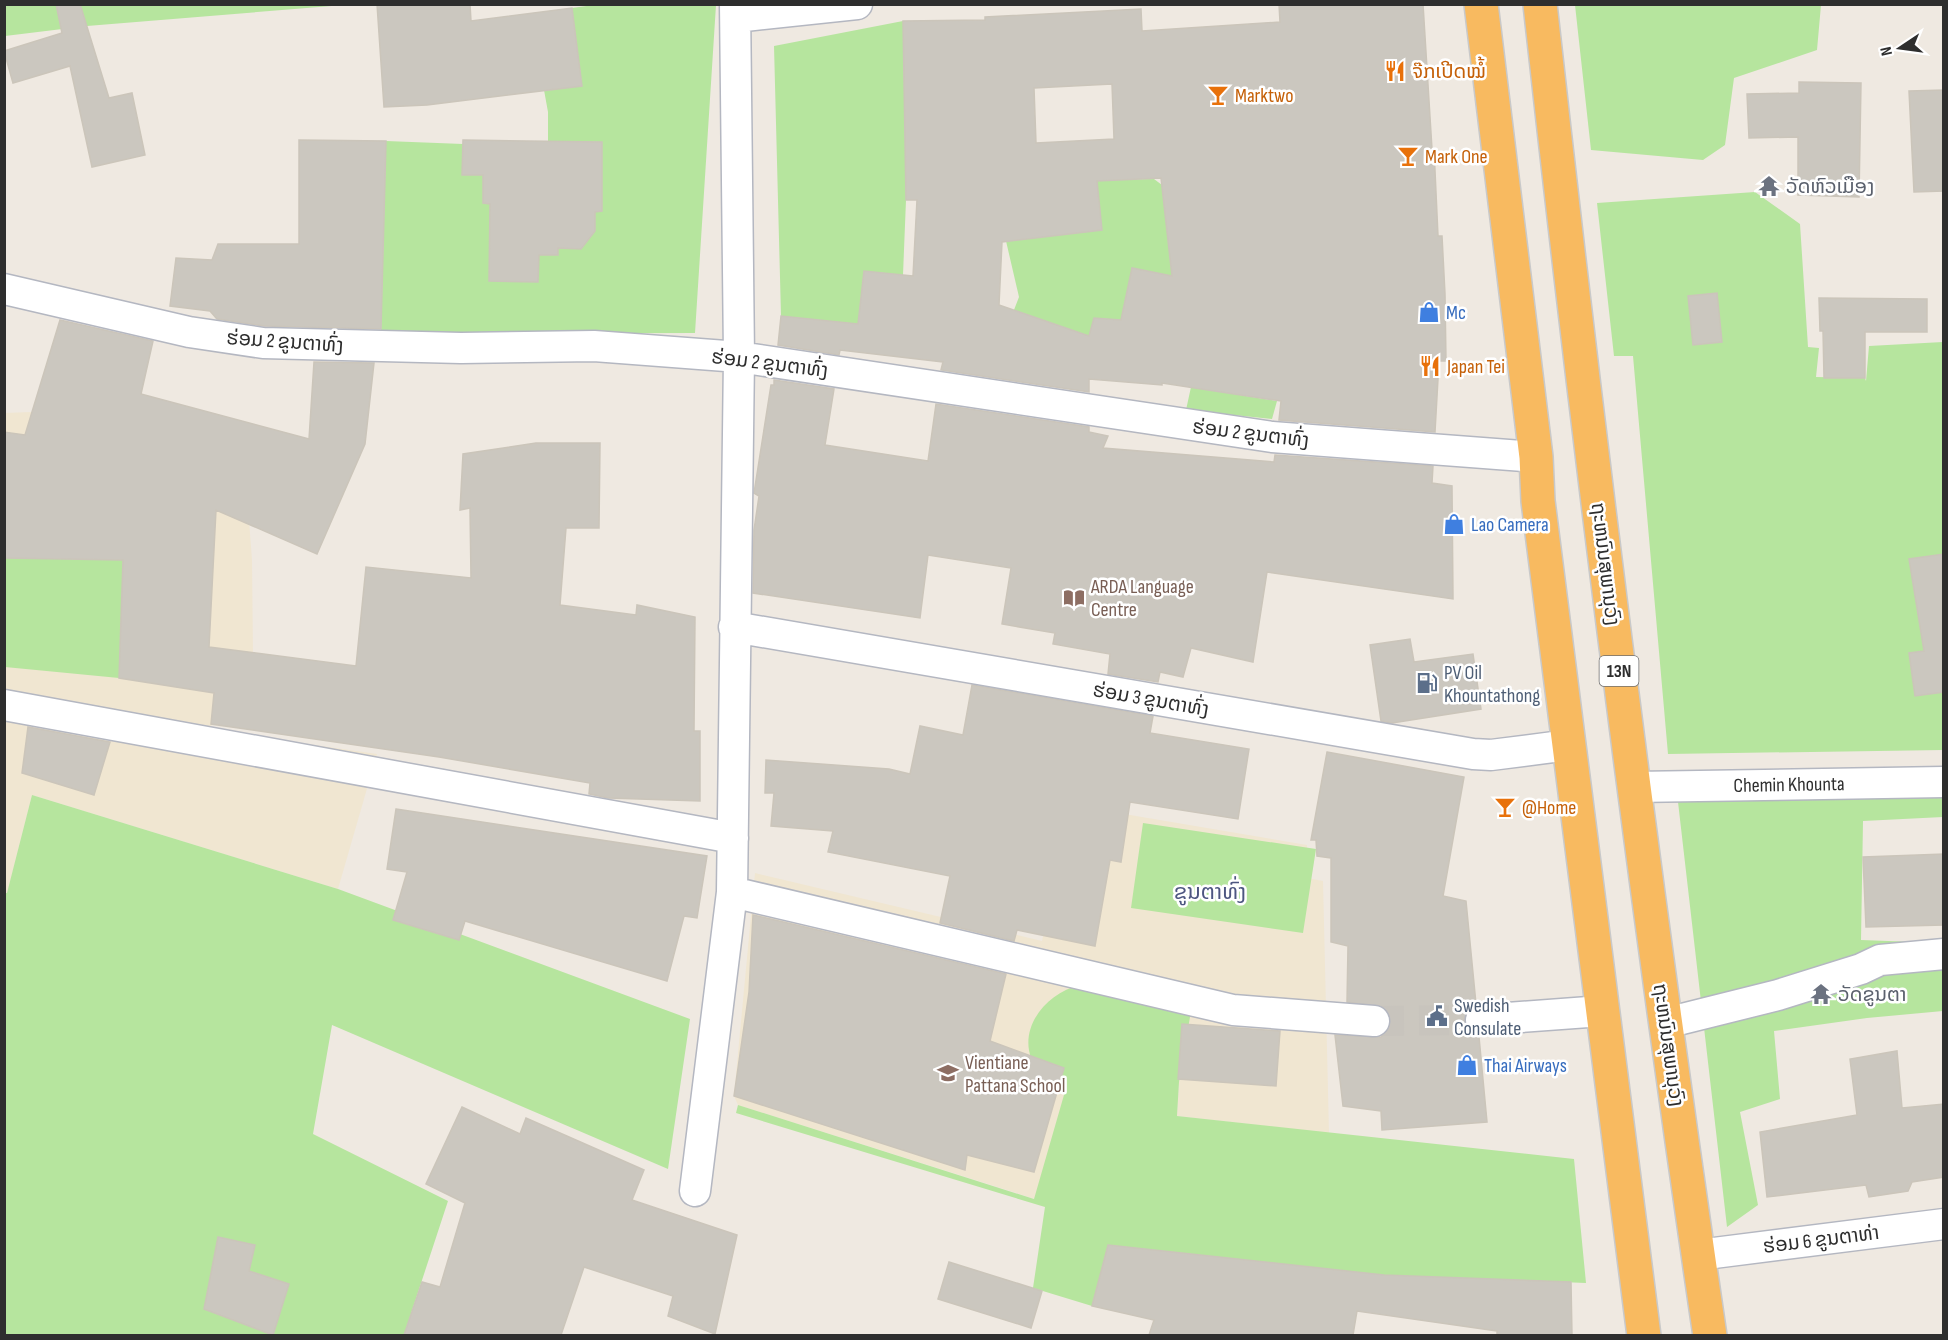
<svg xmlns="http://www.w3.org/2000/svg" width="1948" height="1340" font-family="'Sofia Sans Condensed','Noto Sans Lao',sans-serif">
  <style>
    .education { fill: #f0e6d1 }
    .green { fill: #b6e59e }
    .building { fill: #cbc7bf; stroke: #cbc5ba; stroke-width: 1.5; fill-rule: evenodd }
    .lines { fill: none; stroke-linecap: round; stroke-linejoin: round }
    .minor-tunnel { stroke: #c8c4bd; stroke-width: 30; stroke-dasharray: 30 15; stroke-linecap: butt }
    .minor-casing { stroke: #b4b7c1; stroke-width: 33 }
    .trunk-casing { stroke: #c9c9c9; stroke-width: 36 }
    .minor { stroke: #fff; stroke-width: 30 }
    .trunk { stroke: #f8ba60; stroke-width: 33 }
    .labels { text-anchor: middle; stroke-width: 5; stroke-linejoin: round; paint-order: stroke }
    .shield { fill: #fff; stroke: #6d6d6d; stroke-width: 1.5 }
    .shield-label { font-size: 18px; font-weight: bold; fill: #2e2e2e }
    .food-label { font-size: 20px; fill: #c56008; stroke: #fff; text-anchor: start }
    .worship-label { font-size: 20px; fill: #5b616d; stroke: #fff; text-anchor: start }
    .shop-label { font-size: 20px; fill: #366cbe; stroke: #fff; text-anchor: start }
    .street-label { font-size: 20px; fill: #2e2e2e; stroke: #fff }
    .education-label { font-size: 20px; fill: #785e54; stroke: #fff; text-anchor: start }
    .service-label { font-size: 20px; fill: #4e5e75; stroke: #fff; text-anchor: start }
    .quarter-label { font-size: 22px; fill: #4d5680; stroke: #fff }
  </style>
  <rect width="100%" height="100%" fill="#efe9e1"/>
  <path class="education" d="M32 412 246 480 252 560 253 655 218 649 211 730 377 754 338 889 32 795 7 894 5 893 4 413Z
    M1071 805 1307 845V878L1323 881 1329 1133 1177 1116 1179 1083 1035 1199 738 1105 734 1096 755 873 1042 941Z"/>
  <path class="green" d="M601 4 716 5 695 333 381 334 386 141 463 144 462 175H483V203L490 204 539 255H558V248L595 231V212L602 211V142L548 141V112L544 90 582 85 572 8Z
    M4 5H344L87 26 5 36Z
    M1575 5H1821L1817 50 1734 78 1725 145 1703 160 1591 150Z
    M903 21 906 200 903 275 864 271 858 324 781 316 774 46Z
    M1154 179 1162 185 1172 276 1132 268 1121 320 1094 318 1089 336H1004L1019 297 1006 241 1102 230 1098 194 1082 180Z
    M1755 192 1800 224 1808 347 1819 348 1816 377 1865 378 1866 381 1869 346 1943 342V750L1668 754 1633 356H1614L1597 203Z
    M1191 387 1277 401 1272 419 1186 410Z
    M4 558 123 560 119 678 5 667Z
    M32 795 338 889 690 1019 668 1169 332 1025 313 1134 448 1201 404 1335H5L4 893H7Z
    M1943 797V817L1863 821 1861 940 1943 943V1011L1867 1018 1774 1031 1780 1099 1740 1112 1758 1205 1727 1227 1678 802Z
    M1143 823 1316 849 1303 933 1131 908Z
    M1080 985 1191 1011 1179 1082 1177 1116 1574 1159 1586 1283 1383 1275 1109 1245 1092 1306 1033 1288 1045 1207 736 1113 738 1105 1034 1199 1066 1088C1058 1084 1046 1080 1041 1074 1010 1039 1041 994 1080 985Z"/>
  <path class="building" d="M56 4H80L109 98 132 93 145 155 92 167 70 66 13 83 4 51 62 33Z
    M377 4H470L471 21 572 8 582 86 427 105 384 107Z
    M1279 4H1423L1432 149H1434L1438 236H1442L1445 294 1446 361H1439L1435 432 1279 420 1281 401 1162 383V385L1089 379V392L941 370 943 362 840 350 839 355 778 345 781 316 858 324 864 271 913 276 917 200H906L903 21 985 20V17L1141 9 1142 31 1280 22ZM1112 84 1114 139 1036 143 1034 88ZM1161 178 1172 276 1132 268 1121 320 1094 318 1089 336 999 305 1002 242 1102 230 1097 181Z
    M1799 82 1861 83 1859 197 1798 195V137L1749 138 1747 94 1799 93Z
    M1944 90V191L1914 192 1909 91Z
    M299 140 386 141 381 329 264 326 217 319 210 311 170 306 176 258 212 260 218 244H299Z
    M463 140 602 142V211L595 212V231L581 249 558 248V255H539L538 282 489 281 490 204 483 203V175H462Z
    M1717 293 1722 342 1693 345 1688 296Z
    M1819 298 1927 299V332H1865V378H1824L1823 331H1820Z
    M60 320 153 341 141 394 309 439 314 362 374 363 365 444 317 554 216 510 209 647 356 666 366 567 471 578 470 508 460 510 463 454 536 443H600L599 528H566L560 605 636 615 637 605 695 617 694 731H700V801L608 798 589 794 590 783 439 757 211 724 214 693 119 678 123 560 4 558V432L25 435Z
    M774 380 834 389 825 445 928 461 936 404 1089 427V432L1108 436 1103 448 1274 462 1275 455 1433 466 1432 483 1452 486 1453 599 1267 572 1253 662 1191 648 1183 677 1160 672 1158 682 1108 674 1110 654 1053 644 1055 633 1002 624 1011 568 928 555 920 618 753 593 754 530 759 496 754 493 771 385H774Z
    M1944 554V692L1915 696 1909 653 1924 651 1909 559Z
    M1410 639 1414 662 1473 654 1481 709 1392 723 1381 721 1370 645Z
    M972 685 1153 716 1150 733 1249 749 1238 819 1130 802 1121 862 1110 860 1095 946 1017 930 1014 941 940 923 950 876 828 852 833 831 771 826 774 793H765L766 760 889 769 910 774 920 726 963 735Z
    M28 727 110 742 94 795 22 773Z
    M1327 752 1464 777 1443 896 1466 901 1476 1004 1466 1012 1464 1022 1467 1030 1479 1037 1487 1122 1382 1130 1381 1111 1343 1106 1335 1035 1381 1037 1388 1031 1391 1022 1389 1013 1383 1007 1347 1002 1348 946 1331 942V858L1317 856 1316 840H1311Z
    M396 809 707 856 697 918 684 916 667 981 465 921 459 940 393 920 407 872 387 869Z
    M1944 854V925L1866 927 1863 857Z
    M753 915 1006 974 990 1041 1064 1068 1034 1172 967 1155 965 1170 734 1096 749 992Z
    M1182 1024 1280 1031 1276 1086 1178 1079Z
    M1897 1051 1902 1108 1944 1104V1177L1912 1182 1908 1191 1869 1197 1866 1185 1767 1197 1760 1132 1857 1115 1850 1059Z
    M462 1107 520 1134 526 1118 644 1170 632 1200 737 1235 715 1334 668 1316 673 1296 584 1267 561 1335H404L422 1282 440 1287 465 1203 426 1184Z
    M218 1237 255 1245 249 1271 289 1284 273 1335 204 1309Z
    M1108 1245 1384 1275 1571 1282 1572 1335H1497V1331L1357 1311 1353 1335H1149L1154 1320 1092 1306Z
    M949 1262 1042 1291 1031 1328 938 1299Z"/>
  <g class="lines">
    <path class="minor-tunnel" d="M1374 1021 1481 1020"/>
    <defs>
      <path id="minor" d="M736 17 857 4
        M4 289 189 332 263 343 461 348 594 346 739 357 1272 437 1536 457
        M734 627 1473 754 1491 755 1569 745
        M4 705 733 838
        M1634 787 1944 782
        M732 892 1233 1010 1374 1021
        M1481 1020 1602 1011
        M1666 1023 1778 995 1861 969 1880 960 1944 954
        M695 1191 732 892 739 357 735 4
        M1698 1255 1944 1224"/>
      <path id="trunk" d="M1481 4 1536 457 1538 501 1644 1336
        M1540 4C1589 449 1645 893 1710 1336"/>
    </defs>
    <use href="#minor" class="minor-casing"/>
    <use href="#trunk" class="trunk-casing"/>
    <use href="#minor" class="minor"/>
    <use href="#trunk" class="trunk"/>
  </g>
  <defs>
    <symbol id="restaurant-bare" viewBox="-9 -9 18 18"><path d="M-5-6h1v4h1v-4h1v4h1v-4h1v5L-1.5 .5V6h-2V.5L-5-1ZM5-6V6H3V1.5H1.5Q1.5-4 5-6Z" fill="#e8710a" stroke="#fff" stroke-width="2.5" paint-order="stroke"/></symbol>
    <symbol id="bar-bare" viewBox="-9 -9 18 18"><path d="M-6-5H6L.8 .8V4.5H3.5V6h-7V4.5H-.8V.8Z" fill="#e8710a" stroke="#fff" stroke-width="2.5" paint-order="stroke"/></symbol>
    <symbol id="temple-bare" viewBox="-9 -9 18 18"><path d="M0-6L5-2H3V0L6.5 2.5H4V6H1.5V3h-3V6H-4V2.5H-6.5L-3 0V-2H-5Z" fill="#6b7280" stroke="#fff" stroke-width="2.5" paint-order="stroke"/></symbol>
    <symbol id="shop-bare" viewBox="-9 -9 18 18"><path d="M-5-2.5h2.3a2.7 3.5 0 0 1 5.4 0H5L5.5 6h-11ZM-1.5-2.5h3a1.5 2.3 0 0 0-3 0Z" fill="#3f7fe0" stroke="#fff" stroke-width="2.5" paint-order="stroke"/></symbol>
    <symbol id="library-bare" viewBox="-9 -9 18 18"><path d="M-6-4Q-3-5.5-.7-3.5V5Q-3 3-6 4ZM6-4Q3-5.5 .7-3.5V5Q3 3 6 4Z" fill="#8d6e63" stroke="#fff" stroke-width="2.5" paint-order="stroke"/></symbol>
    <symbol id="fuel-bare" viewBox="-9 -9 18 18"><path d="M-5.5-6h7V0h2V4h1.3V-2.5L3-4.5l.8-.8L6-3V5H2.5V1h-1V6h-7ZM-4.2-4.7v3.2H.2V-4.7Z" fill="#5c6f8a" stroke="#fff" stroke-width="2.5" paint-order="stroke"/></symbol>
    <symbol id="civic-bare" viewBox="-9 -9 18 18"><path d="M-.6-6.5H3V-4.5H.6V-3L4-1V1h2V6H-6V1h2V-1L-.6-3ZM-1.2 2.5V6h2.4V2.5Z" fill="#5c6f8a" stroke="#fff" stroke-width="2.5" paint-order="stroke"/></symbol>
    <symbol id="school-bare" viewBox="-9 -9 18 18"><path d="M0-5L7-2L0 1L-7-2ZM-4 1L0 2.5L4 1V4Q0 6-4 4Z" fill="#8d6e63" stroke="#fff" stroke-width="2.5" paint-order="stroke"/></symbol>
  </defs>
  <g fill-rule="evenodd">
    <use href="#restaurant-bare" x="1380" y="56" width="30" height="30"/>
    <use href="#bar-bare" x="1203" y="80" width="30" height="30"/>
    <use href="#bar-bare" x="1393" y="141" width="30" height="30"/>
    <use href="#temple-bare" x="1754" y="171" width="30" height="30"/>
    <use href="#shop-bare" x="1414" y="297" width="30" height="30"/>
    <use href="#restaurant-bare" x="1415" y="351" width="30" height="30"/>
    <use href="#shop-bare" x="1439" y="509" width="30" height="30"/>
    <use href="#library-bare" x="1059" y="583" width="30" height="30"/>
    <use href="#fuel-bare" x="1412" y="668" width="30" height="30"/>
    <use href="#bar-bare" x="1490" y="792" width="30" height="30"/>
    <use href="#temple-bare" x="1806" y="979" width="30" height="30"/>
    <use href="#civic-bare" x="1422" y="1001" width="30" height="30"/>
    <use href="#shop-bare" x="1452" y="1050" width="30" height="30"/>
    <use href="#school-bare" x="933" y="1058" width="30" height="30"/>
  </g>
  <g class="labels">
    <rect class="shield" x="1599.5" y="656" width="39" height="30" rx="4.5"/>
    <g class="shield-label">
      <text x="1619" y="677">13N</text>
    </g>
    <g class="food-label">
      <text x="1412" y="78">ຈ໊ກເປີດໝ້ໍ</text>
      <text x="1235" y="102">Marktwo</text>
      <text x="1425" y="163">Mark One</text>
      <text x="1447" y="373">Japan Tei</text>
      <text x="1522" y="814">@Home</text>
    </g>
    <g class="worship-label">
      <text x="1786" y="193">ວັດຫົວເມືອງ</text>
      <text x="1838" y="1001">ວັດຂູນຕາ</text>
    </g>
    <g class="shop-label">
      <text x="1446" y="319">Mc</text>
      <text x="1471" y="531">Lao Camera</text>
      <text x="1484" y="1072">Thai Airways</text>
    </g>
    <g class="street-label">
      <text transform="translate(285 341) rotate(4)" y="7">ຮ່ອມ 2 ຂູນຕາທົ່ງ</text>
      <text transform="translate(770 363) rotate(7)" y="7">ຮ່ອມ 2 ຂູນຕາທົ່ງ</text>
      <text transform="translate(1251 433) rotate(7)" y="7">ຮ່ອມ 2 ຂູນຕາທົ່ງ</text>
      <text transform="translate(1606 564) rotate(83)" y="7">ຖະຫນົນສຸພານຸວົງ</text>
      <text transform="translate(1151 699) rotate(10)" y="7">ຮ່ອມ 3 ຂູນຕາທົ່ງ</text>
      <text transform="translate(1789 784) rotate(-1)" y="7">Chemin Khounta</text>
      <text transform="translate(1669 1045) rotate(82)" y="7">ຖະຫນົນສຸພານຸວົງ</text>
      <text transform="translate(1821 1239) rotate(-7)" y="7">ຮ່ອມ 6 ຂູນຕາທ່າ</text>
    </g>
    <g class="education-label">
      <text x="1091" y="593">ARDA Language<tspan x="1091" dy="23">Centre</tspan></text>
      <text x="965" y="1069">Vientiane<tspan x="965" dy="23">Pattana School</tspan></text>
    </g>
    <g class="service-label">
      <text x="1444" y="679">PV Oil<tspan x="1444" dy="23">Khountathong</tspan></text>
      <text x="1454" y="1012">Swedish<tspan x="1454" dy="23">Consulate</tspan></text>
    </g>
    <g class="quarter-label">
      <text x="1210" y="899">ຂູນຕາທົ່ງ</text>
    </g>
  </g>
  <rect width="1948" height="1340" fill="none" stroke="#2e2e2e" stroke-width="12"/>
  <g transform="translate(1900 48) rotate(257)" stroke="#ffffff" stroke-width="4.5" paint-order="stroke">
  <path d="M0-4.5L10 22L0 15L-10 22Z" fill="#2e2e2e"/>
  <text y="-9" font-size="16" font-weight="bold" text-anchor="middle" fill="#2e2e2e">N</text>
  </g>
</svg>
